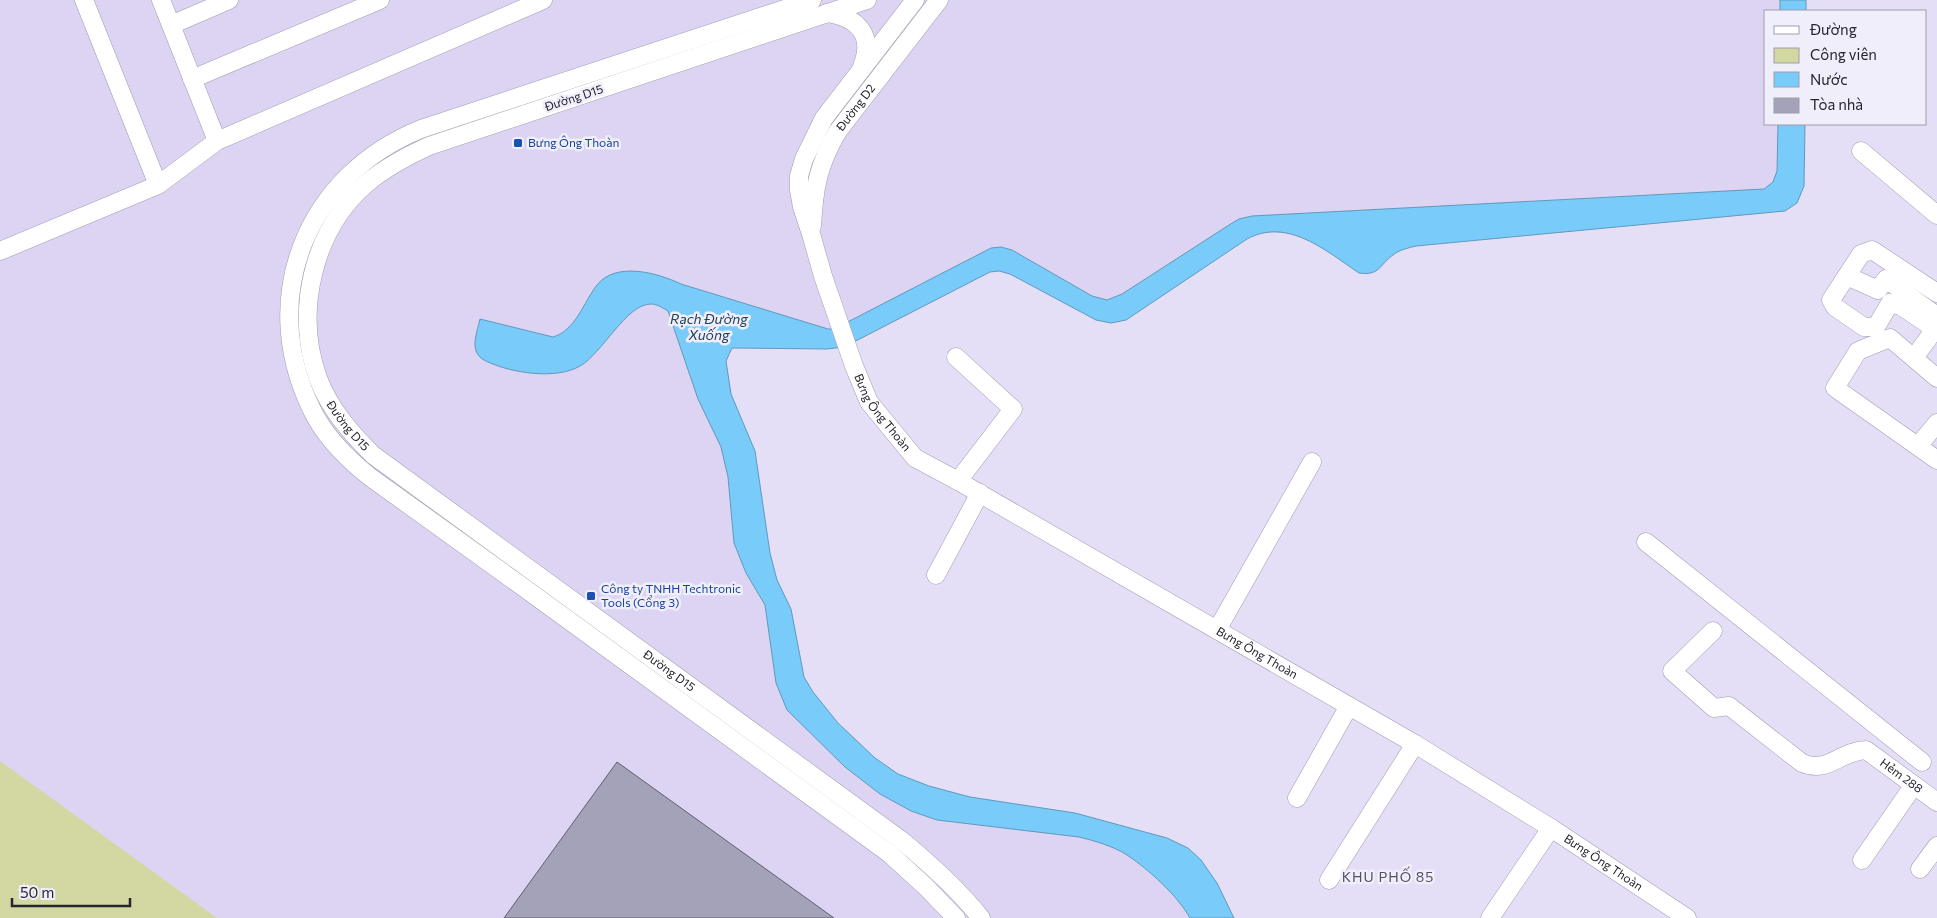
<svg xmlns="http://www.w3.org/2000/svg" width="1937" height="918" font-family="Commissioner,sans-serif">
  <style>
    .built { fill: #dcd4f2 }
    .green { fill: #d3d7a2 }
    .water { fill: #79cbf9; stroke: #6099bc }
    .building { fill: #a4a2b8; stroke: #605e72 }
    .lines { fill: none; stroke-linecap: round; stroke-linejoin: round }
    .minor-casing { stroke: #a09bb1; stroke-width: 19 }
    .minor { stroke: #fff; stroke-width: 18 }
    .transit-dot { fill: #1a4fb4; stroke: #f1eefb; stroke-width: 2 }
    .labels { text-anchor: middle; stroke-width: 5; stroke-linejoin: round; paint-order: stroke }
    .street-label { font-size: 12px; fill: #27252e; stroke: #f1eefb }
    .transit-label { font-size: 12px; fill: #164399; stroke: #f1eefb; text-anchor: start }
    .water-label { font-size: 14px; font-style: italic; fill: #204357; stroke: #f1eefb }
    .neighbourhood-label { font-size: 14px; letter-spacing: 1px; fill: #555063; stroke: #f1eefb }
  </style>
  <rect width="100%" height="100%" fill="#e4dff6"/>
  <path class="built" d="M0 0H1780V11H1766V124H1778L1777 171 1773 182 1764 189 1252 216 1122 294 1107 300 1092 296 1012 250 834 329H828L681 284 666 277 649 273 578 315 569 328 553 337 480 319 595 355 629 313 646 305 651 304 660 306 668 311 698 399 721 447 728 477 734 543 746 573 765 605 776 683 787 710 880 794 911 811 937 820 1079 837 1097 841 1126 854 1162 884 1185 909 1190 918H0Z"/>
  <path class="green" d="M0 761 217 918H0Z"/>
  <path class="water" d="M1780 0H1806V11H1780Z
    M1778 124H1805L1804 186 1797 203 1785 211 1416 246C1408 248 1399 250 1393 255 1379 265 1380 276 1359 273 1326 251 1288 217 1247 239L1126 320 1111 323 1096 320 1010 274 999 271 990 272 844 347 827 349 732 348 726 361 731 394 755 451 770 553 777 580 791 609 804 677 813 692 838 723 875 758 898 774 929 786 970 797 1075 813 1167 838 1188 848 1201 860 1217 883 1234 918H1190C1177 895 1149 870 1127 855 1113 846 1095 841 1079 837L937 820 911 811 880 794 845 767 787 710 776 683 765 605 746 573 734 543 728 477 721 447 698 399 668 311C663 308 657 304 651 304 626 304 603 353 580 366 556 380 512 373 488 362 468 354 476 336 480 319L553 337C576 330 583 303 597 285 616 261 658 273 681 284L828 329H834L991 248 1001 247 1012 250 1092 296 1107 300 1122 294 1229 225 1239 219 1252 216 1764 189 1773 182 1777 171Z"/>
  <path class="building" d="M617 762 834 918H504Z"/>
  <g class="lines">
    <defs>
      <g id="minor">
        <path d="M84 0 158 185"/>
        <path d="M161 0 217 141"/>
        <path d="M812 0 421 129C307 175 257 296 311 408 324 436 346 458 370 477L523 587 890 854 925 886 956 918"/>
        <path id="s1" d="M867 0 429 146C407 156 386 167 367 183 313 229 294 312 318 378 329 408 350 432 373 455L901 840C930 864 957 888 981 918"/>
        <path id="s2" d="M915 0 824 118 804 159 799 176V190L802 207 811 234 823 276 854 366 869 402 915 458 958 481 1415 744 1551 828 1687 918"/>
        <path d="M827 13C857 17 875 35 862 66"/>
        <path d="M171 25 229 0"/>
        <path d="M192 79 380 0"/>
        <path d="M1861 151 1937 215"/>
        <path id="s3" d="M812 226C814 188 818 165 838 131L939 0"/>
        <path d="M0 251 158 185 217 141 543 0"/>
        <path d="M1847 276 1878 290 1886 279 1937 316"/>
        <path d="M1935 329 1901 306 1890 303 1876 327H1864L1835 307 1831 300 1861 254 1872 250 1937 293"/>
        <path d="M956 357 1013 409 958 481"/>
        <path d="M1914 358 1937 326"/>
        <path d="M1937 378 1890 338 1858 351 1835 388 1937 460"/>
        <path d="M1918 446 1937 423"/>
        <path d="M1646 542 1922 762"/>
        <path d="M936 575 980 493"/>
        <path d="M1217 630 1312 462"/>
        <path id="s4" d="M1713 631 1672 671 1714 708 1729 706 1802 763C1828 774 1840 751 1866 750L1937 802"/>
        <path d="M1297 798 1349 706"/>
        <path d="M1862 860 1914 785"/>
        <path d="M1920 869 1937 846"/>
        <path d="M1329 880 1415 744"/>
        <path d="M1490 918 1551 828"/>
      </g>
    </defs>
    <use href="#minor" class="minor-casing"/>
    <use href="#minor" class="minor"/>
  </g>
  <g class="transit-dot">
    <rect x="513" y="138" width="10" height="10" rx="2.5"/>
    <rect x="586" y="591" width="10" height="10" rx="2.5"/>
  </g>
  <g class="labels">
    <g class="street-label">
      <text transform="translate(574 98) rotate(-18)" y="4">Đường D15</text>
      <text dy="4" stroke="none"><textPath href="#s3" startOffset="129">Đường D2</textPath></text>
      <text dy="4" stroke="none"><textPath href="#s2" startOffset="466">Bưng Ông Thoàn</textPath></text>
      <text dy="4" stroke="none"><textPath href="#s1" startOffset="804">Đường D15</textPath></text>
      <text dy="4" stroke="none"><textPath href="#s2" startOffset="916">Bưng Ông Thoàn</textPath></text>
      <text dy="4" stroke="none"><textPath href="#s1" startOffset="1209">Đường D15</textPath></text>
      <text dy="4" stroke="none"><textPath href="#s4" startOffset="332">Hẻm 288</textPath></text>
      <text dy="4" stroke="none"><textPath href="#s2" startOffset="1321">Bưng Ông Thoàn</textPath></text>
    </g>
    <g class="transit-label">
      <text x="528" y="147">Bưng Ông Thoàn</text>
      <text x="601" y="593">Công ty TNHH Techtronic<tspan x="601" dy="14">Tools (Cổng 3)</tspan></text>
    </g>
    <g class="water-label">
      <text x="709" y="324">Rạch Đường<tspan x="709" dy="16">Xuống</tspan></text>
    </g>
    <g class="neighbourhood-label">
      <text x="1388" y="882">KHU PHỐ 85</text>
    </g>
  </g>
  <rect x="1764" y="10" width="162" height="115" fill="#f1eefb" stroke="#a09ea9"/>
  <rect x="1774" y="26" width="25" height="8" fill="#ffffff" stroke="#a09ea9"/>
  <text x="1810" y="35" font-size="15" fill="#27252e">Đường</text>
  <rect x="1774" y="48" width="25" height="15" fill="#d3d7a2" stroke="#a09ea9"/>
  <text x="1810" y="60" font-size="15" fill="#27252e">Công viên</text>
  <rect x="1774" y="72" width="25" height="15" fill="#79cbf9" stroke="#a09ea9"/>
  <text x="1810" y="85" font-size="15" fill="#27252e">Nước</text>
  <rect x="1774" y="98" width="25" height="15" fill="#a4a2b8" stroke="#a09ea9"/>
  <text x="1810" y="110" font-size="15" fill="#27252e">Tòa nhà</text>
  <path d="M12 898v8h118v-8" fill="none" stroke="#27252e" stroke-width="2.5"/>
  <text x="20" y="898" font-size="15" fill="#27252e" stroke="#f1eefb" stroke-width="4" paint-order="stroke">50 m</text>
</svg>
